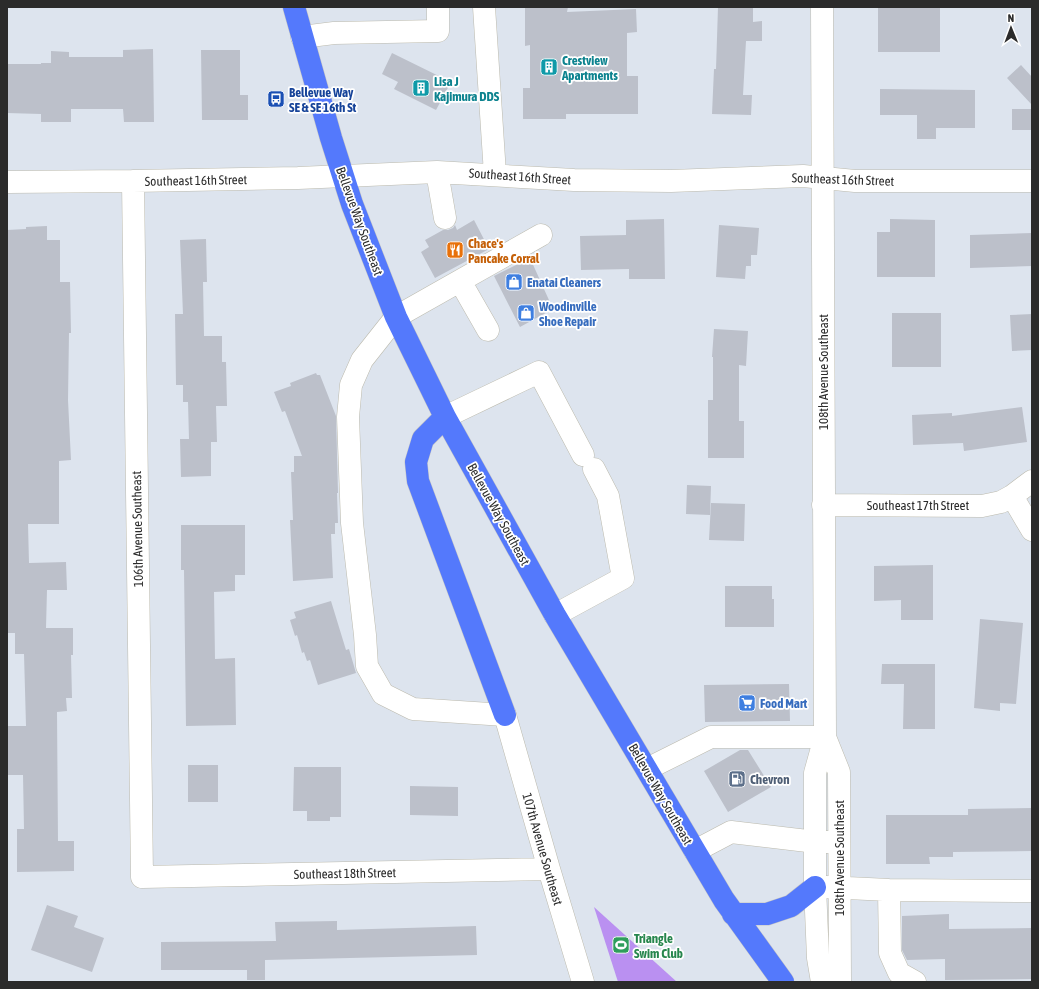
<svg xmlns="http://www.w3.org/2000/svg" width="1039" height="989" font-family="'Asap Condensed',sans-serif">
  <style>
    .pitch { fill: #ba90f1 }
    .building { fill: #bcc0ca }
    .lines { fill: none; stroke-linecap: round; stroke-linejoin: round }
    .minor-casing { stroke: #bcbaad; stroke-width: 23 }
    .major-casing { stroke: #c4c4c4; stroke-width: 23 }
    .minor { stroke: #fff; stroke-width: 22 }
    .major { stroke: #5479fc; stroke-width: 22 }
    .labels { text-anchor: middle; stroke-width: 3.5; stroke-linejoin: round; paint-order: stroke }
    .culture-label { font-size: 13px; font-weight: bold; fill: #0d838f; stroke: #fff; text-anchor: start }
    .transit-label { font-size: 13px; font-weight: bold; fill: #164399; stroke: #fff; text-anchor: start }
    .street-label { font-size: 13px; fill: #2b2b2b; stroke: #fff }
    .food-label { font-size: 13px; font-weight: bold; fill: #c56008; stroke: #fff; text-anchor: start }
    .shop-label { font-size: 13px; font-weight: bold; fill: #366cbe; stroke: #fff; text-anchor: start }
    .service-label { font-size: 13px; font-weight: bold; fill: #4e5e75; stroke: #fff; text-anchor: start }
    .leisure-label { font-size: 13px; font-weight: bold; fill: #27864d; stroke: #fff; text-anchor: start }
  </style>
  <rect width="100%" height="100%" fill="#dde4ee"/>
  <path class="pitch" d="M594 907 677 982H618Z"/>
  <path class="building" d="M525 7H568L567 12 636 9 637 32 627 33V76H638V114H566V119H523V88H530V45L525 46Z
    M718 7H753V22L762 21V41H746L743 95H752L751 115 712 114 714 69H716Z
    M878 7H940V52H878Z
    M153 49 154 122H124L123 109H71V122H41V114L7 113V64H41V63H51V51L69 52V57H123V50Z
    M201 50H240V95H248V120H202Z
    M392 53 451 82 436 110 394 89 398 82 382 74Z
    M1021 65 1032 77V105L1007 78Z
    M880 89 975 90V128H936V139H917V115H880Z
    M1012 109H1032V130H1012Z
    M664 219 665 279H629V269L581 270 580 236 626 235V220Z
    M890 219 935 220V277H877V232H890Z
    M474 220 489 249 435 278 421 252 429 247 425 240 443 230H448L453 228 455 225 457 230Z
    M719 225 759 228 757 255H751V266H746L745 279 716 277Z
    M47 226V240H60V282H70L71 333H69L68 400 71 460 59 461V524H28L29 563 66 562 67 590H47L46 628H73V655H71L72 698H66L67 711 57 712 58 841H74V871L17 872V829H24L23 775H7V726H26L24 654H15V633H7V230L26 229V227Z
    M1032 233V266L970 268V235Z
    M206 239 207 282H203L204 336H222V362H226L227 406H216L217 442H211V476L181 477 180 439H189L188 402H183V385H176L175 314H183L180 240Z
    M530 258 553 309 520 327 494 276Z
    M892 313H941V367H892Z
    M1032 314V350L1012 351 1010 315Z
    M714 329 748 331 746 366 739 365V421H744V458H708V400H713V357H712Z
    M316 373 317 375H320L336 416 338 493H337L338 523H335V534H331L333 578 293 581 290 520H293L291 472H294V456H302L285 411 282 412 274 392 291 386 290 383Z
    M1022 407 1027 442 964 451 963 443 913 445 912 415 952 413V416Z
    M687 485 711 486 710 515 686 514Z
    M711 503 745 504 744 541 709 540Z
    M181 525H245V575H235V591L214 592 215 659 235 658 236 725 186 726 184 570H181Z
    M933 565V620H901V600L874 601V566Z
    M725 586H772V599H774V627H725Z
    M331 601 346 650 349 649 356 673 318 685 310 660 307 661 304 652 302 653 297 635 295 636 290 620 296 618 294 612Z
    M980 619 1023 623 1016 704 1000 703V711L974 708Z
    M882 664H935V729H903L904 684H881Z
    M789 684 790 721 705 722 704 685Z
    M740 750H748L771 787 728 812 704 771Z
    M188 765H218V802H188Z
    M294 767H341V817H330V821H307V811H293Z
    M410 786 458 787V816L410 815Z
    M1032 808V851L953 852V857H929L930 864H886V815H968V809Z
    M47 905 78 916 74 927 104 938 92 972 31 950Z
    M949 914V929L1032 928V979L945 980V959L907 960 902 950V916Z
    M337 921V930L476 926 477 955 265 960V980H247V970H161V942L276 941 275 922Z"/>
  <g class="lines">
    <defs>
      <path id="minor" d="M484 7 495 174
        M302 37 334 33 438 31V7
        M437 172 445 218
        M133 181 142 877 549 869
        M7 182 133 181 298 178 437 172 574 180 671 181 803 176 855 181H1032
        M541 235 396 317 362 360 351 385 348 417 352 523 365 635 367 666 383 694 413 709 505 715 549 869 583 982
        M460 281 488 330
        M445 417 539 372 583 455
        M1012 496 1032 530
        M823 505 982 506 1001 502 1012 496 1032 481
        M555 615 623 578 608 496 594 469
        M825 737 839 772 840 982
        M647 769 711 737H825
        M695 851 731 832 816 842H830
        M826 887 889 890 1032 891
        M889 890 890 953 899 973 915 982
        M822 982 818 958 815 887V773L825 737 822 7"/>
      <path id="major" d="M294 7 331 138 352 204 396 317 445 417 555 615 724 900 783 982
        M445 417 423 439 416 462 418 481 505 715
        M733 914H767L791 906 815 887"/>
    </defs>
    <use href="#minor" class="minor-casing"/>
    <use href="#major" class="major-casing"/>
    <use href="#minor" class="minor"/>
    <use href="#major" class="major"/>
  </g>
  <defs>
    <symbol id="building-square" viewBox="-11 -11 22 22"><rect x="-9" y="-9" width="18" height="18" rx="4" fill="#0f9aa8" stroke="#fff"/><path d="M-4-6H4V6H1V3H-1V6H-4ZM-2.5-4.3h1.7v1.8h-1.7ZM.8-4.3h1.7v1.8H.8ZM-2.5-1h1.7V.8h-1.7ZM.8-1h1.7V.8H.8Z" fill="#fff"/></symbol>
    <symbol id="bus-square" viewBox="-11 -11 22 22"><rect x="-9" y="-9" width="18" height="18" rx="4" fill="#1a4fb4" stroke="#fff"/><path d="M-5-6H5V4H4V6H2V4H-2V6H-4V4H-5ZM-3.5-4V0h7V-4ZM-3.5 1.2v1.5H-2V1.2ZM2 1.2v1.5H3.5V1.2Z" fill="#fff"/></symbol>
    <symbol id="restaurant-square" viewBox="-11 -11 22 22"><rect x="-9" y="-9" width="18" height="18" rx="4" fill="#e8710a" stroke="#fff"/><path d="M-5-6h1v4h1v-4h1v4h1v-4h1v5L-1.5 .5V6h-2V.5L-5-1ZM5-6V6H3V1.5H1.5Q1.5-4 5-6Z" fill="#fff"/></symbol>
    <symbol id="shop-square" viewBox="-11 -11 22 22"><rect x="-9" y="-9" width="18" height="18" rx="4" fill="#3f7fe0" stroke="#fff"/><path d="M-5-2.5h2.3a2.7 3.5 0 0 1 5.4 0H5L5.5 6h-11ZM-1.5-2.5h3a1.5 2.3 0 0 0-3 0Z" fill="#fff"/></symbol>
    <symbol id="supermarket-square" viewBox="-11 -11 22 22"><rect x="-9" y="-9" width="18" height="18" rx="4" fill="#3f7fe0" stroke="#fff"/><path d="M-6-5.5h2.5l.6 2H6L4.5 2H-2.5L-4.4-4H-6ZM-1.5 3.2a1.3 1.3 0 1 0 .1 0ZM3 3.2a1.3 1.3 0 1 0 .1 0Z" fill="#fff"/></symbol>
    <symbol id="fuel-square" viewBox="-11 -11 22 22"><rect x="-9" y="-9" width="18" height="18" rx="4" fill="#5c6f8a" stroke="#fff"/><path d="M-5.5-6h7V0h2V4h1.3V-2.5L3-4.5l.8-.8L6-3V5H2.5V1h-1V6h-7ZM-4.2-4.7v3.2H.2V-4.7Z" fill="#fff"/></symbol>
    <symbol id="stadium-square" viewBox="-11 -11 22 22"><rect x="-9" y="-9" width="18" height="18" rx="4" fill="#2e9e5b" stroke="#fff"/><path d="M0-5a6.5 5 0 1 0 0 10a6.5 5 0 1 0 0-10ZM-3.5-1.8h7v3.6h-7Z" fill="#fff"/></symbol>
  </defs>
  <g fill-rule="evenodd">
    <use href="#building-square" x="539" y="57" width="20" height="20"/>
    <use href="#building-square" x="411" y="78" width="20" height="20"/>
    <use href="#bus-square" x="266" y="89" width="20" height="20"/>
    <use href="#restaurant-square" x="445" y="240" width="20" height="20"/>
    <use href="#shop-square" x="504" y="272" width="20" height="20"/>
    <use href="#shop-square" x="516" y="303" width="20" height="20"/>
    <use href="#supermarket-square" x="737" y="693" width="20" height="20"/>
    <use href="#fuel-square" x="727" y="769" width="20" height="20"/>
    <use href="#stadium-square" x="611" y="935" width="20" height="20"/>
  </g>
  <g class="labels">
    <g class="culture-label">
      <text x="562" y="65">Crestview<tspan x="562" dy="15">Apartments</tspan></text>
      <text x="434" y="86">Lisa J<tspan x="434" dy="15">Kajimura DDS</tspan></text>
    </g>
    <g class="transit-label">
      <text x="289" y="97">Bellevue Way<tspan x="289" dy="15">SE &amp; SE 16th St</tspan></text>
    </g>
    <g class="street-label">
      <text transform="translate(520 176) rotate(4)" y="5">Southeast 16th Street</text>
      <text transform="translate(843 179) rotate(2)" y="5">Southeast 16th Street</text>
      <text transform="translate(196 180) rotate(-1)" y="5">Southeast 16th Street</text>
      <text transform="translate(360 221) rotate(70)" y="5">Bellevue Way Southeast</text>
      <text transform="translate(823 372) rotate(-90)" y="5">108th Avenue Southeast</text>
      <text x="918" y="510">Southeast 17th Street</text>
      <text transform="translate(499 514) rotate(61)" y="5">Bellevue Way Southeast</text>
      <text transform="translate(137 529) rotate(-91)" y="5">106th Avenue Southeast</text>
      <text transform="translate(661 794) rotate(60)" y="5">Bellevue Way Southeast</text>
      <text transform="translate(543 849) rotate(74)" y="5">107th Avenue Southeast</text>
      <text transform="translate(839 858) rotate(-90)" y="5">108th Avenue Southeast</text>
      <text transform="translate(345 873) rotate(-1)" y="5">Southeast 18th Street</text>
    </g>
    <g class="food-label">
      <text x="468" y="248">Chace's<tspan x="468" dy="15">Pancake Corral</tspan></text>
    </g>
    <g class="shop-label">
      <text x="527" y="287">Enatai Cleaners</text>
      <text x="539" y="311">Woodinville<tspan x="539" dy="15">Shoe Repair</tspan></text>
      <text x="760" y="708">Food Mart</text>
    </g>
    <g class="service-label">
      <text x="750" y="784">Chevron</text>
    </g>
    <g class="leisure-label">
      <text x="634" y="943">Triangle<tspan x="634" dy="15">Swim Club</tspan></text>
    </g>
  </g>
  <rect width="1039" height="989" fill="none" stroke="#2b2b2b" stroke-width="16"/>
  <g transform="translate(1011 28) rotate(359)" stroke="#ffffff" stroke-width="3" paint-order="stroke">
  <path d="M0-3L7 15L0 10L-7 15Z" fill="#2b2b2b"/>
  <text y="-6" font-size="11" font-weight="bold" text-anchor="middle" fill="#2b2b2b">N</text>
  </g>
</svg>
